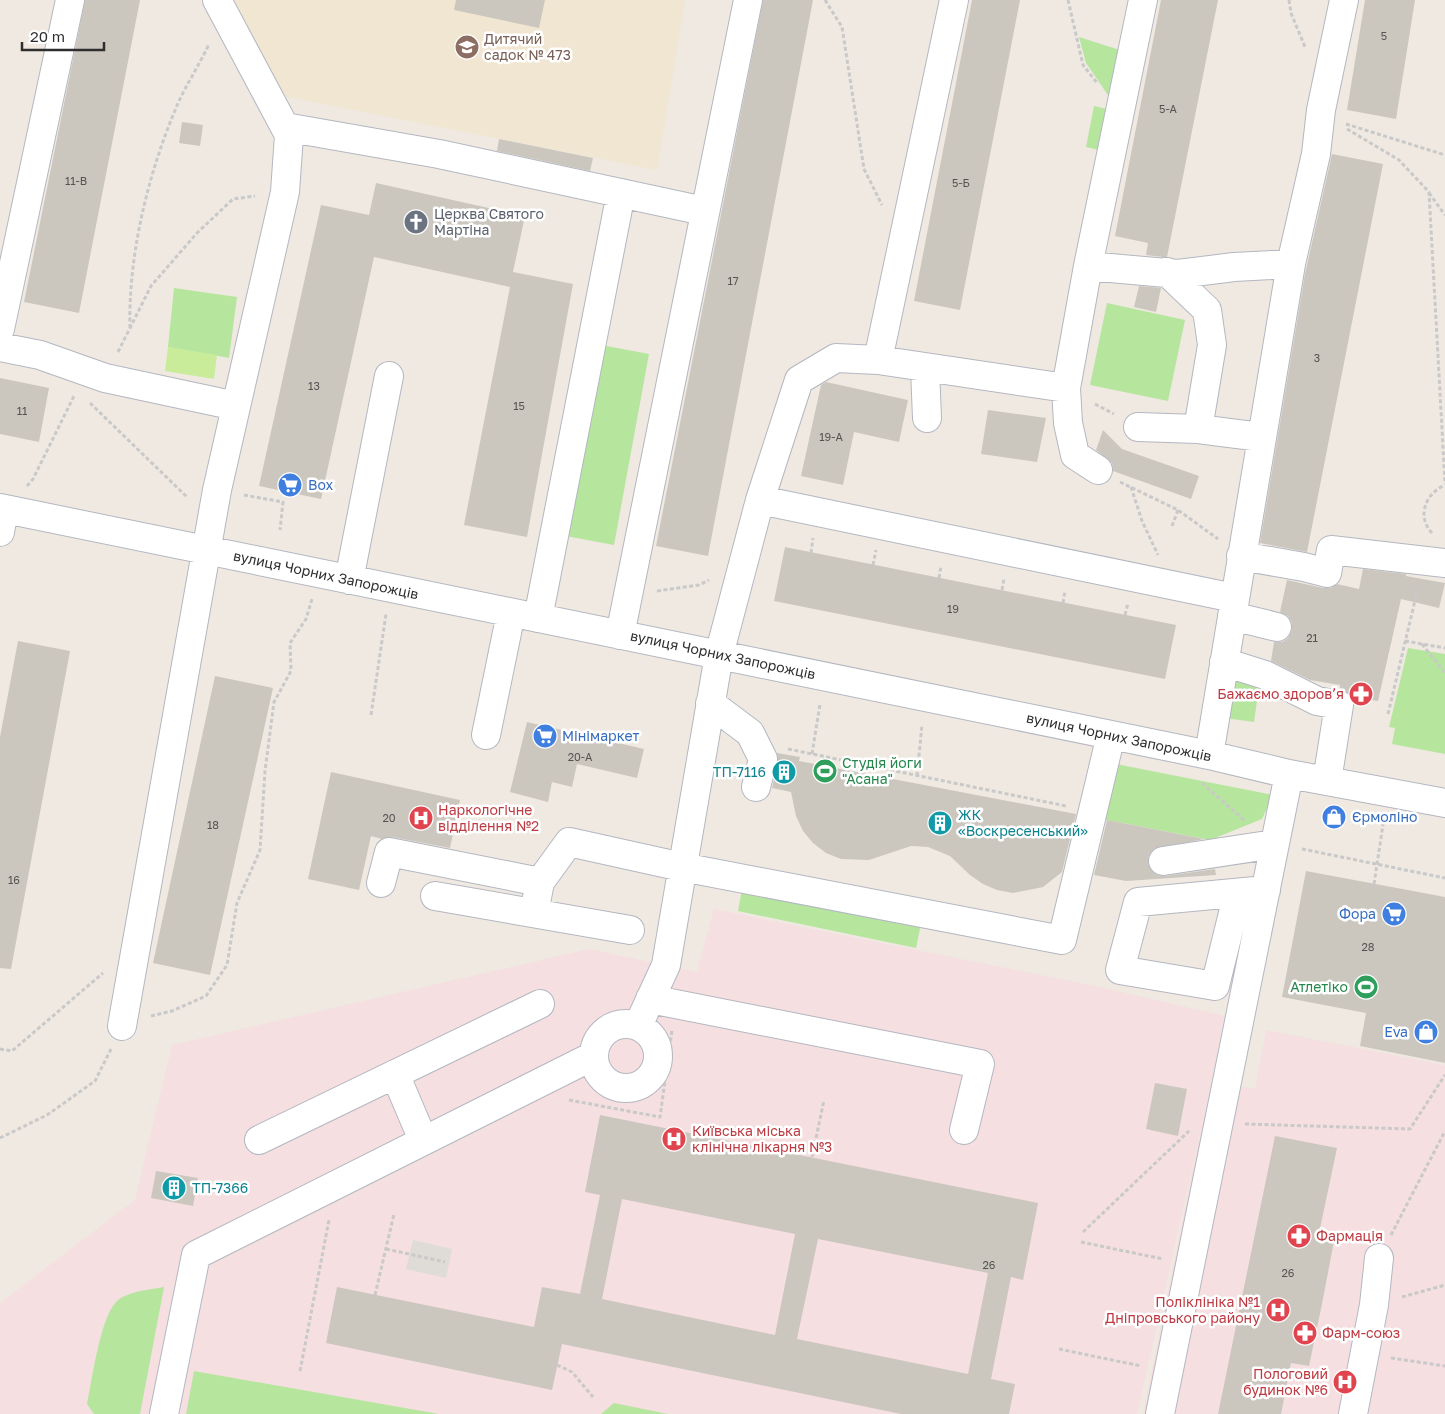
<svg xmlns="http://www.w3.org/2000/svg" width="1445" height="1414" font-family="'Golos Text',sans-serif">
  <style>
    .education { fill: #f0e6d1 }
    .medical { fill: #f5dfe0 }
    .green { fill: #b6e59e }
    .pitch { fill: #c9ec9a }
    .plaza { fill: #dfdcd8 }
    .building { fill: #cbc7bf; fill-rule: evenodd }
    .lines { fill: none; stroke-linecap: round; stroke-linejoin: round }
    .minor-casing { stroke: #b4b7c1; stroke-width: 30 }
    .path { stroke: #c9c9c9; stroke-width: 3; stroke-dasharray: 4 2.5; stroke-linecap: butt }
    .minor { stroke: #fff; stroke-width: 28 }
    .labels { text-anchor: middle; stroke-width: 5; stroke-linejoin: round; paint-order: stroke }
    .number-label { font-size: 11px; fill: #555452 }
    .education-label { font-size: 14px; fill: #785e54; stroke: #fff; text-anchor: start }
    .worship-label { font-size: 14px; fill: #5b616d; stroke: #fff; text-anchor: start }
    .shop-label { font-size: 14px; fill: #366cbe; stroke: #fff; text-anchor: start }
    .street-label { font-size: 14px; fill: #2e2e2e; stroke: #fff }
    .health-label { font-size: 14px; fill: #be3a42; stroke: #fff; text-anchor: start }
    .leisure-label { font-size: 14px; fill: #27864d; stroke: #fff; text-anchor: start }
    .culture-label { font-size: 14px; fill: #0d838f; stroke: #fff; text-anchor: start }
  </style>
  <rect width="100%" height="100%" fill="#efe9e1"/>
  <path class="education" d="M235 0H685L657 170 277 95Z"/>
  <path class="medical" d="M714 909 1100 987 1225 1016 1212 1078 1226 1084 1255 1089 1266 1030 1445 1065V1414H1143L1203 1120 1137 1414H0V1303L135 1200 172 1045 589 949 697 972Z"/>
  <path class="green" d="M1079 37 1126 52 1110 98 1086 63Z
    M1094 106 1111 110 1103 151 1086 147Z
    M174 288 237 297 229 358 168 347Z
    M1107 303 1185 320 1168 401 1090 385Z
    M601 345 649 354 614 545 566 536Z
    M1408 648 1445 654V754L1392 744 1395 728 1389 727Z
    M1231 676 1260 680 1254 722 1225 718Z
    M1116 764 1273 795 1262 819 1210 840 1102 819Z
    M743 884 922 919 916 948 738 911Z
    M164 1287 140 1414H94L87 1404C92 1380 100 1319 116 1302 127 1291 149 1290 164 1287Z
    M194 1371 439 1414H186Z
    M614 1403 668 1414H601Z"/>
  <path class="pitch" d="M168 347 217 355 214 379 165 371Z"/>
  <path class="plaza" d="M413 1240 452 1249 446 1278 406 1269Z"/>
  <path class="building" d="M85 0H140L79 313 24 302Z
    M456 0H545L539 28 454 10Z
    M763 0H813L708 556 656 546Z
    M972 0H1020L960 310 914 301Z
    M1161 0H1218L1167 257H1163L1146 255 1148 243 1115 236Z
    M1365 0H1415L1396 119 1347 110Z
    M182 122 203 125 200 146 179 143Z
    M499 139 593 158 590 171 497 151Z
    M1332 154 1383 164 1307 552 1260 543 1305 274Z
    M376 183 525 216 513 272 573 284 527 537 464 525 510 287 374 257 321 499 259 486 321 205 369 215Z
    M1139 286 1161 288 1156 312 1134 307Z
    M0 378 49 388 39 442 0 434Z
    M826 382 908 400 899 442 854 432 843 485 801 476 821 385Z
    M988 410 1046 418 1037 462 981 454Z
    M1103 430 1122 449 1199 476 1191 499 1113 471 1112 463 1096 450Z
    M785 547 1176 625 1165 679 774 601Z
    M1363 569 1406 574V576L1445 583 1439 608 1401 599 1378 701 1352 697 1349 693 1340 689V685L1310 680 1271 661 1274 642H1282L1288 638 1292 630V623L1288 616 1280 612 1287 580 1323 588H1331L1337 584 1359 589Z
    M18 641 70 651 11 969 0 968V737Z
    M215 676 273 688 210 975 153 963Z
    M527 722 644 749 637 778 577 764 572 787 552 782 548 802 510 792Z
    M777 753 800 757 799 761 1076 814 1062 872 1043 887 1013 893 997 890 983 884 970 875 950 856 928 847 911 846 869 860 841 859 826 853 813 843 803 831 796 816 791 792 772 788 778 763Z
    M331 772 460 800 450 848 392 837 382 839 371 836 359 890 308 879Z
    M1107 820 1204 839 1154 849 1149 855 1148 863 1151 870 1157 875 1165 876 1215 869 1216 875 1126 881 1094 875Z
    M1306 871 1445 897V1063L1360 1046 1366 1013 1282 997Z
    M1155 1083 1187 1089 1178 1136 1146 1129Z
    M600 1115 1038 1203 1023 1280 1011 1277 991 1379 1015 1384 1009 1414H901L562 1344 552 1390 326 1343 337 1287 534 1327 542 1287 580 1294 600 1195 585 1192ZM622 1199 795 1234 775 1335 602 1299ZM818 1239 988 1273 968 1374 797 1339Z
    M1275 1136 1337 1148 1318 1238 1334 1241 1322 1304 1309 1366 1291 1363 1281 1414H1218Z
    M156 1171 198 1178 193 1206 151 1198Z"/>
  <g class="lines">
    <defs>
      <path id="minor" d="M217 0 289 135
        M1088 266 1178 274 1234 267 1291 264
        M1167 272 1207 310 1212 345 1198 429
        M0 329 70 0
        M0 347 40 355 105 378 236 406
        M878 360 954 0
        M925 369 927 418
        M1138 427 1198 429 1261 437
        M1098 470 1075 455 1068 423 1066 388 1088 266 1143 0
        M760 500 1234 598
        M0 508 1209 755 1289 774 1445 803
        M0 532 4 509
        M1241 556 1304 567 1327 573 1331 550 1445 563
        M349 580 389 376
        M1232 616 1277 627
        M538 618 621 193
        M620 635 748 0
        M1224 662 1265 675 1317 701 1339 705 1327 781
        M710 703 750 733 763 759 756 787
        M486 735 511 613
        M1209 755 1291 264 1316 154 1321 110 1344 0
        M1163 861 1275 844
        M381 883 389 852 540 882
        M1238 893 1215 986 1120 970 1138 902 1266 890
        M435 896 630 930
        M534 913 540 882 569 842 682 867 1062 940 1111 735
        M650 999 980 1064 964 1130
        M594 1056a32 32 0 1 1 64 0a32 32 0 1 1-64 0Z
        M122 1026 217 490 285 192 289 135 285 127 439 154 704 211
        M638 1026 666 965 719 655 760 500 799 380 836 358 878 360 1066 388
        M395 1074 423 1140
        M259 1140 540 1004
        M164 1414 196 1255 593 1056
        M1160 1414 1289 774
        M1353 1414 1374 1305 1379 1258"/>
    </defs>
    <use href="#minor" class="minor-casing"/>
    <path class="path" d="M825 0 842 27 864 169 882 205
      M1068 0 1083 65 1097 83
      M1289 0 1291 13 1305 47
      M1346 124 1445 155
      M1347 129 1399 160 1429 192 1445 484
      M1429 193 1445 215
      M130 328C128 256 148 174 176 108 185 86 199 66 209 44
      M118 352 151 286 197 233 233 199 255 196
      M90 403 188 498
      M1095 404 1114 414
      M1120 482 1178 510 1218 539
      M27 486 33 479 74 396
      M1131 487 1142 521 1158 555
      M244 495 283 502 280 530
      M1172 526 1178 510
      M1432 533C1416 516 1426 493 1445 485
      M811 553 813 538
      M873 565 876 550
      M939 578 941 566
      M1002 590 1004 579
      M657 591 699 585 709 580
      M1063 603 1065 591
      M1125 615 1128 603
      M1405 641 1445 648
      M1422 644 1445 673
      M1388 714 1418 588
      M371 715 386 614
      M788 749 1066 806
      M812 754 820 704
      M917 776 922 725
      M1202 783 1244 820
      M1302 849 1445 878
      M1374 884 1384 818
      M151 1016 172 1011 206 996 227 965 237 903 260 850 265 771 274 702 291 671 290 643 306 619 312 599
      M0 1049 12 1051 103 973
      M569 1100 660 1117 672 1030
      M1245 1124 1410 1129 1445 1075
      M0 1138 47 1115 95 1081 111 1049
      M812 1157 824 1100
      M1083 1232 1189 1131
      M1391 1235 1445 1131
      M1081 1242 1163 1259
      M386 1249 445 1262
      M375 1295 394 1214
      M1402 1297 1445 1285
      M1059 1349 1141 1366
      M1391 1358 1445 1366
      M557 1365 572 1372 593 1397
      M300 1371 329 1220"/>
    <use href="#minor" class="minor"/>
  </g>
  <defs>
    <symbol id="school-disc" viewBox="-11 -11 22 22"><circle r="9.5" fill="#8d6e63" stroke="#fff"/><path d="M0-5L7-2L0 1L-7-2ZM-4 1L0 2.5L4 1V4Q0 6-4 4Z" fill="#fff"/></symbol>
    <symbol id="church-disc" viewBox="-11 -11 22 22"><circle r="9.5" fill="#6b7280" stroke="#fff"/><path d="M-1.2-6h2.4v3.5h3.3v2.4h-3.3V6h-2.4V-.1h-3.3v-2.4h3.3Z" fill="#fff"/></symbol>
    <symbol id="supermarket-disc" viewBox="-11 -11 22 22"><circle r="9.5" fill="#3f7fe0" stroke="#fff"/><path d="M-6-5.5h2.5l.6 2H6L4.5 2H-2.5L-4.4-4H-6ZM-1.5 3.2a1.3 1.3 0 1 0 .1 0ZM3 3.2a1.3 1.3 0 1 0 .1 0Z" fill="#fff"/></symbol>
    <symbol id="pharmacy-disc" viewBox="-11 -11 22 22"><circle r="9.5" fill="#e0444e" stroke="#fff"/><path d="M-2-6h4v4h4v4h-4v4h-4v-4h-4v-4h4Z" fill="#fff"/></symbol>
    <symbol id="stadium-disc" viewBox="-11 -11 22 22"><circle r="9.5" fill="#2e9e5b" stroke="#fff"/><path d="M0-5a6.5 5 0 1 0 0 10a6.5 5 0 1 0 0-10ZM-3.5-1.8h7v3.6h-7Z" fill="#fff"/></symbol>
    <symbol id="building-disc" viewBox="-11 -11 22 22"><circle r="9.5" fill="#0f9aa8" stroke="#fff"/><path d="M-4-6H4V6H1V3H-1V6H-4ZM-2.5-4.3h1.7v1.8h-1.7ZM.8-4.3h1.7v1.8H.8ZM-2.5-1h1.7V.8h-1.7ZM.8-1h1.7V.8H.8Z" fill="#fff"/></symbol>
    <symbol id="shop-disc" viewBox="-11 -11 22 22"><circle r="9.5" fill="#3f7fe0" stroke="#fff"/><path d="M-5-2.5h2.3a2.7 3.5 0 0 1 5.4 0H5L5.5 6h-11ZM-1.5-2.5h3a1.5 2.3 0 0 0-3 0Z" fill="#fff"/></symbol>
    <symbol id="hospital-disc" viewBox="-11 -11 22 22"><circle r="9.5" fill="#e0444e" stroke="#fff"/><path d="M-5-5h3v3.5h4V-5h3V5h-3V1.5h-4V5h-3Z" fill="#fff"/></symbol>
  </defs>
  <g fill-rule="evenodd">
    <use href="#school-disc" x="453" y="33" width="28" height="28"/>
    <use href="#church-disc" x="402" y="208" width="28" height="28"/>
    <use href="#supermarket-disc" x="276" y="471" width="28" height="28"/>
    <use href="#pharmacy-disc" x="1347" y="680" width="28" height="28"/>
    <use href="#supermarket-disc" x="531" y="722" width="28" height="28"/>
    <use href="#stadium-disc" x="811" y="757" width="28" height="28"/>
    <use href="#building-disc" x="770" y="758" width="28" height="28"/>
    <use href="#shop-disc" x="1320" y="803" width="28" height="28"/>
    <use href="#hospital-disc" x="407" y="804" width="28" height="28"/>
    <use href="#building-disc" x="926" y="809" width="28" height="28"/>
    <use href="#supermarket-disc" x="1380" y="900" width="28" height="28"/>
    <use href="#stadium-disc" x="1352" y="973" width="28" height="28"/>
    <use href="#shop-disc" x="1412" y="1018" width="28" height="28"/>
    <use href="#hospital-disc" x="660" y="1125" width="28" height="28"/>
    <use href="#building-disc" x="160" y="1174" width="28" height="28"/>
    <use href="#pharmacy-disc" x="1285" y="1222" width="28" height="28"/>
    <use href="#hospital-disc" x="1264" y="1296" width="28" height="28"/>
    <use href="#pharmacy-disc" x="1291" y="1319" width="28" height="28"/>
    <use href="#hospital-disc" x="1331" y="1368" width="28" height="28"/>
  </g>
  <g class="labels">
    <g class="number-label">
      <text x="1384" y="40">5</text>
      <text x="1168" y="113">5-А</text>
      <text x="76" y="185">11-В</text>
      <text x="961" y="187">5-Б</text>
      <text x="733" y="285">17</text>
      <text x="1317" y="362">3</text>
      <text x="314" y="390">13</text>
      <text x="519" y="410">15</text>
      <text x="22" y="415">11</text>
      <text x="831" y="441">19-А</text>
      <text x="953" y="613">19</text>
      <text x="1312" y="642">21</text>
      <text x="580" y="761">20-А</text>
      <text x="389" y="822">20</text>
      <text x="213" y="829">18</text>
      <text x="14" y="884">16</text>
      <text x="1368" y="951">28</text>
      <text x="989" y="1269">26</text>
      <text x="1288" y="1277">26</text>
    </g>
    <g class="education-label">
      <text x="484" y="44">Дитячий<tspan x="484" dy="16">садок № 473</tspan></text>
    </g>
    <g class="worship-label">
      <text x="434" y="219">Церква Святого<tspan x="434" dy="16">Мартіна</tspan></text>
    </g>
    <g class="shop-label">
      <text x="308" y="490">Box</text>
      <text x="562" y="741">Мінімаркет</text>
      <text x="1352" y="822">Єрмоліно</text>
      <text x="1376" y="919" text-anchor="end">Фора</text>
      <text x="1408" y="1037" text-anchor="end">Eva</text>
    </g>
    <g class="street-label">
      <text transform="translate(326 575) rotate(12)" y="5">вулиця Чорних Запорожців</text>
      <text transform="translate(723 655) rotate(12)" y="5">вулиця Чорних Запорожців</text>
      <text transform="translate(1119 737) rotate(12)" y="5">вулиця Чорних Запорожців</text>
    </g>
    <g class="health-label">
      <text x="1344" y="699" text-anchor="end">Бажаємо здоровʼя</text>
      <text x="438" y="815">Наркологічне<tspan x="438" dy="16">відділення №2</tspan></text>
      <text x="692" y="1136">Київська міська<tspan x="692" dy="16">клінічна лікарня №3</tspan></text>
      <text x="1316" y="1241">Фармація</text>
      <text x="1260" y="1307" text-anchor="end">Поліклініка №1<tspan x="1260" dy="16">Дніпровського району</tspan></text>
      <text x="1322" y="1338">Фарм-союз</text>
      <text x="1328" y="1379" text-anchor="end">Пологовий<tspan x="1328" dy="16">будинок №6</tspan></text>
    </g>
    <g class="leisure-label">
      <text x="842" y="768">Студія йоги<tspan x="842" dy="16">"Асана"</tspan></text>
      <text x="1348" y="992" text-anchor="end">Атлетіко</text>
    </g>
    <g class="culture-label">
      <text x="766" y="777" text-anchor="end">ТП-7116</text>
      <text x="958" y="820">ЖК<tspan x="958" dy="16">«Воскресенський»</tspan></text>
      <text x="192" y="1193">ТП-7366</text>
    </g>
  </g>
  <path d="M22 42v8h82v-8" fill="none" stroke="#2e2e2e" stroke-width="2.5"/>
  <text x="30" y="42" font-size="15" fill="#2e2e2e" stroke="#ffffff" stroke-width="4" paint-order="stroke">20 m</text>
</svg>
